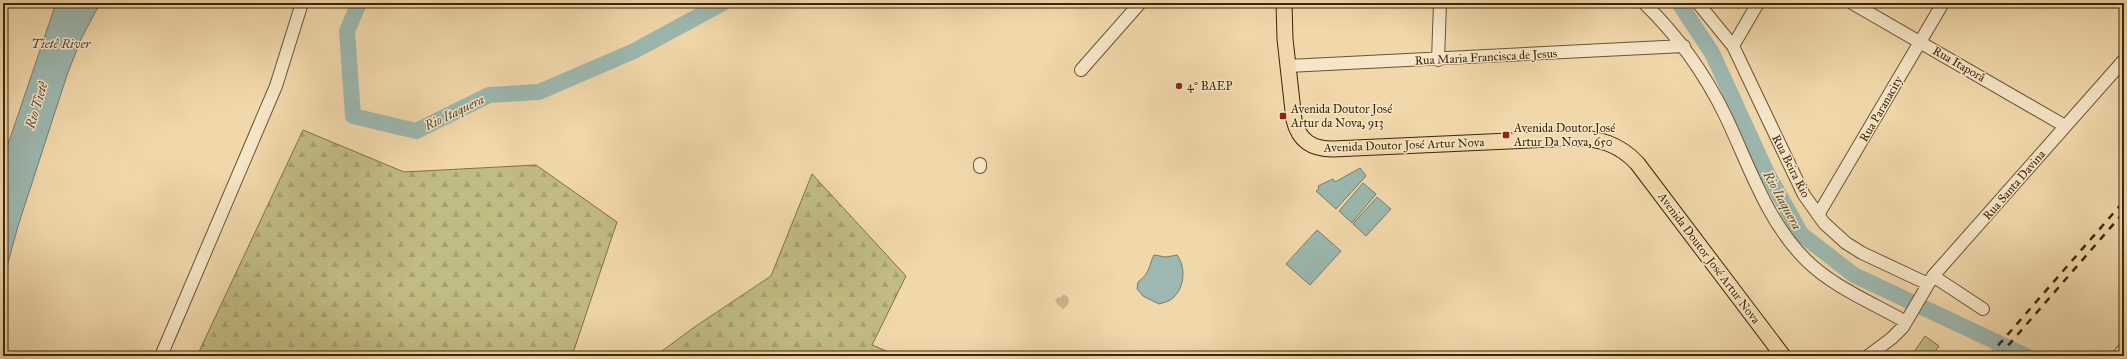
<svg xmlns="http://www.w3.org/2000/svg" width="2127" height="359" font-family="'IM FELL Great Primer',serif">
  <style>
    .grass { fill: #c1bc84; stroke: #807046 }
    .forest { fill: url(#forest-firs); stroke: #807046 }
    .water { fill: #9cb8b0; stroke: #777d6c }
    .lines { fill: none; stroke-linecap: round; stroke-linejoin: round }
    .river { stroke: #9cb8b0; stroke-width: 16 }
    .minor-tunnel { stroke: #cdb48a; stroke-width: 12; stroke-dasharray: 12 6; stroke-linecap: butt }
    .minor-casing { stroke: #6c5230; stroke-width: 14 }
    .major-casing { stroke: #3f2507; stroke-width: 17 }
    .minor { stroke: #f6e6c8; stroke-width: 12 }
    .major { stroke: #f1d8ab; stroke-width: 15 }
    .rail { stroke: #3f2507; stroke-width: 2.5; stroke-dasharray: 7 7; stroke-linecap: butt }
    .poi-dot { fill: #8f2418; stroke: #f6e6c8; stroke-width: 1.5 }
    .labels { text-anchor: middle; stroke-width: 3; stroke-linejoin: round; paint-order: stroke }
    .street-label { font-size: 12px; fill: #3f2507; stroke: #f6e6c8 }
    .poi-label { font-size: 12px; fill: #3f2507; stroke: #f6e6c8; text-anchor: start }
    .water-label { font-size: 13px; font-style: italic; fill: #564a31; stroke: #f6e6c8 }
  </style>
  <defs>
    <pattern id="forest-firs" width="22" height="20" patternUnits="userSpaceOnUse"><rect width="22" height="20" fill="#c1bc84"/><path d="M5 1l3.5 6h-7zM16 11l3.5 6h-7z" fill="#a7a170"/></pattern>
  </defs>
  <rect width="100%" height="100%" fill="#f1d8ab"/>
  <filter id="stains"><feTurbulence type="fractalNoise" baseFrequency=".005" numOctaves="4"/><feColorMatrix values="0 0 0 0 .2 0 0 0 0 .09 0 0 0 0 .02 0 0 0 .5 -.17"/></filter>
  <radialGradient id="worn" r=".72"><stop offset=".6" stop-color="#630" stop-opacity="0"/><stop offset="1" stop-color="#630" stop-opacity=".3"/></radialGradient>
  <path class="grass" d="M1925 336 1939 346 1932 356H1911Z"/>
  <path class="forest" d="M303 130 404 172 536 165 617 222 572 356H197Z
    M812 174 906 276 872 345 898 356H655L696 326 771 276Z"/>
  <path class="water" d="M56 3H98L97 9 82 37 67 75 18 226 3 281V159Z
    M1360 168 1366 176 1336 209 1316 191 1319 189 1318 186 1333 179 1335 182Z
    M1363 183 1376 194 1352 223 1339 211Z
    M1377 197 1391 209 1366 236 1353 224Z
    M1317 230 1341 251 1310 285 1286 264Z
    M1154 255 1166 257 1177 255C1186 267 1185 287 1173 298 1170 301 1163 303 1159 304L1143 296 1137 289 1138 282C1151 272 1148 267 1154 255Z"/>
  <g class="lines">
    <path class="river" d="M359 3 347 31 353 116 416 131 489 95 539 92 634 51 723 3
      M1679 3 1712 53 1767 173 1801 234 1854 275 2026 356"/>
    <path class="minor-tunnel" d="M1059 305 1063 301 1060 299"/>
    <defs>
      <path id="minor" d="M1644 3C1678 36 1704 72 1725 115 1749 165 1766 220 1806 260 1833 287 1873 303 1906 322
        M1698 3 1733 46 1804 195 1824 223 1846 243 1862 253 1928 284
        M1852 3 2065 126
        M1733 46 1758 3
        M1438 60 1440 3
        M1288 66 1684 46
        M1081 70 1140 3
        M980 167V164
        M1818 215 1943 3
        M1933 276 1983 309
        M161 356 276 86 302 3
        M1868 356 1892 338 1903 327 1933 276 2124 60
        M2118 356 2124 349"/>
      <path id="major" d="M1284 3 1285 39 1294 120C1299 141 1312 149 1333 149L1574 138C1599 138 1619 144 1637 163L1783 356"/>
    </defs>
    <use href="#minor" class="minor-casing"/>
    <use href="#major" class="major-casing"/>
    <use href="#minor" class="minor"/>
    <use href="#major" class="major"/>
    <path class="rail" d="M1989 356 2124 201
      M1999 356 2124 212"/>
  </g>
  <g class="poi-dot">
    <circle cx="1179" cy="86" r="4"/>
    <rect x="1279" y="112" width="8" height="8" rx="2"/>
    <rect x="1502" y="131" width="8" height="8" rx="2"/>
  </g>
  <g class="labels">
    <g class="street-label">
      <text transform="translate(1486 57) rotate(-3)" y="4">Rua Maria Francisca de Jesus</text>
      <text transform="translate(1959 64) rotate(30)" y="4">Rua Itaporâ</text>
      <text transform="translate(1881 109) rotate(-60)" y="4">Rua Paranacity</text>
      <text transform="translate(1404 145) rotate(-2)" y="4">Avenida Doutor José Artur Nova</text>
      <text transform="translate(1791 166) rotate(63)" y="4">Rua Beira Rio</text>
      <text transform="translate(2014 185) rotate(-49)" y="4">Rua Santa Davina</text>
      <text transform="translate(1709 258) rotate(53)" y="4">Avenida Doutor José Artur Nova</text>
    </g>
    <g class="poi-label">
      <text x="1187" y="90">4º BAEP</text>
      <text x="1291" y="113">Avenida Doutor José<tspan x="1291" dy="14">Artur da Nova, 913</tspan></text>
      <text x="1514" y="132">Avenida Doutor José<tspan x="1514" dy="14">Artur Da Nova, 650</tspan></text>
    </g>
    <g class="water-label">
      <text x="61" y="48">Tietê River</text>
      <text transform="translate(36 105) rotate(-73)" y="5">Rio Tietê</text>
      <text transform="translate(454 112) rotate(-26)" y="5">Rio Itaquera</text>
      <text transform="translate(1783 200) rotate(61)" y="5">Rio Itaquera</text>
    </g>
  </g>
  <rect width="2127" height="359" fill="none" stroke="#f1d8ab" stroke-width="16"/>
  <rect x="4" y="4" width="2119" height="351" fill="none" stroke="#3f2507" stroke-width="2"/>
  <rect x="8" y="8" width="2111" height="343" fill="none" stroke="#3f2507"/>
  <rect width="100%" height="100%" filter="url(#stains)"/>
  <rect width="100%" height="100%" fill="url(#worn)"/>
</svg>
